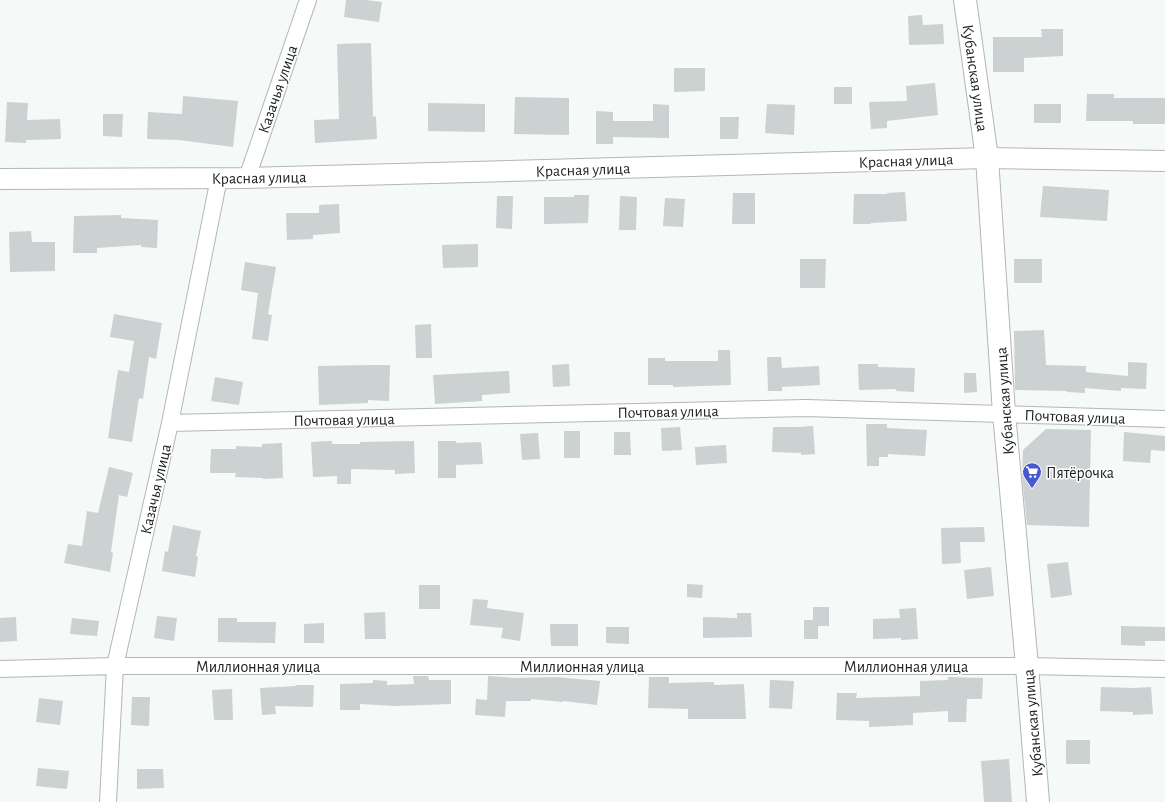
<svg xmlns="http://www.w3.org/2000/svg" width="1165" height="802" font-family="'Alegreya Sans',sans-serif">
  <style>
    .building { fill: #ccd1d1 }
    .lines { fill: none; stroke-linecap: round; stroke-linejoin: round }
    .minor-casing { stroke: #b3b7b5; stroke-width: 18 }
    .tertiary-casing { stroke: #b3b7b5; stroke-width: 22 }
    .secondary-casing { stroke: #b3b7b5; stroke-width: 24 }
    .minor { stroke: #fff; stroke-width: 16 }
    .tertiary { stroke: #fff; stroke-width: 20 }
    .secondary { stroke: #fff; stroke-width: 22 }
    .labels { text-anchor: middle; stroke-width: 3; stroke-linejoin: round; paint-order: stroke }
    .street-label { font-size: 16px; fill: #222423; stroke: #fff }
    .poi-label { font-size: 16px; fill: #222423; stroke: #fff; text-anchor: start }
  </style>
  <rect width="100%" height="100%" fill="#f5f9f7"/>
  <path class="building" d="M346 0H366L382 2 379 22 344 17Z
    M922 15 923 25 943 24 944 44 909 45 908 16Z
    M1041 29H1063V56L1024 58V72H993V37H1042Z
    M371 43 373 117 376 116 377 139 315 143 314 120 339 119 337 44Z
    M674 68H705V91L674 92Z
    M935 83 938 115 887 121V128L871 129 869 102 907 101 906 86Z
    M834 87H852V104H834Z
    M1087 94H1114V98H1165V124H1133V121H1086Z
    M183 96 238 101 233 147 179 140 147 139 148 112 182 114Z
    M515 97 569 98V135L514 134Z
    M7 102 28 103 27 120 60 119 61 139 26 140V143L5 142Z
    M428 103 485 104V132L428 131Z
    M653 104 669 105V138L613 137V144H596V111L613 112V121H653Z
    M767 104 795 105 794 135 765 133Z
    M1034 104H1061V123H1034Z
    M103 114H123L122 137 103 136Z
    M720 117H739L738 139H720Z
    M1043 186 1109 190 1107 221 1040 217Z
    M905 192 907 221 871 223V224H853L854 194H887V193Z
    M733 193H755V224H732Z
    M574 195H589L588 223 544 224V197H574Z
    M497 196H513L512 229 496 228Z
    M620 196 637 197 636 230H619Z
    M665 198 685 199 683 227 663 226Z
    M339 204 340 233 313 235V239L287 240 286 213H319V205Z
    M121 215V218L158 220 157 248 141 247V245L97 248V253H73L74 216Z
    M31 231 32 242H55V271L10 272 9 232Z
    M478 244V267L443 268 442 245Z
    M800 259H826L825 288H800Z
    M1014 259H1042V283H1014Z
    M245 262 276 267 268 314 272 315 268 341 252 339 258 293 241 290Z
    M114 314 162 323 156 359 149 357 143 399 139 398 132 442 108 438 118 370 129 372 134 341 110 337Z
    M431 324 432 358H416L415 325Z
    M1044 330 1046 365 1086 366V372L1128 376V362L1147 363 1146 389 1121 388V391L1085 388V393L1067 392V391L1015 390 1014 331Z
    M718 350H730L731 385 673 387V385H648V358H665V361H718Z
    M767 357H781L782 368 819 366 820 385 782 387V391H768Z
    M569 364 570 386 553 387 552 365Z
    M858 364H878V367L915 368 914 392 896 391V389L859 390Z
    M372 365H390L389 401 368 400V403L319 405 318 366Z
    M509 371 510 393 482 395V401L435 404 433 375Z
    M964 373H976L977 392 964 393Z
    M215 377 243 382 239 405 211 401Z
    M866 424H887V428L927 430 925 456 888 454V457H879V466H867Z
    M813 426 815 454 801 455V453L772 452 773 427H799Z
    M680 427 682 450 662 451 661 428Z
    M1046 429 1091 430 1089 527 1027 525 1022 476 1023 450Z
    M564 431H580V458H564Z
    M614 432H630L631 455H614Z
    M1124 432 1165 436V451L1151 450 1150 463 1123 461Z
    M538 433 540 459 522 460 520 434Z
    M332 441V444H360V442L414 441 415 473 395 474V470L351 469V484H337V476L313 477 311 442Z
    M438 441H456V443L481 442 483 464 456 465V478H438Z
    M282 443 283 478 263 479V478L235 477 236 473H210L211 449H236V446L262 447V444Z
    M726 445 727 463 696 465 695 447Z
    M109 467 133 473 127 497 119 495 111 552 113 553 110 572 64 563 68 544 82 546 87 511 98 513Z
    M173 525 201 531 196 556 198 557 195 577 162 571 165 551 168 552Z
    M984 527 985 542H960L961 563 942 564 941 528Z
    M1068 562 1072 595 1051 598 1047 564Z
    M991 567 994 596 967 599 964 570Z
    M687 584 703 585 702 598 687 597Z
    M419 585H440V609H419Z
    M473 599 488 600 487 608 524 613 520 641 501 638 503 628 470 625Z
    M813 607H829V626H818V639H804V620H813Z
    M916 608 918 639 901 640V638L873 639V619L900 618 899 609Z
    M385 612 386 639H365L364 613Z
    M737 613H751L752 637 703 638V617L737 618Z
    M157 616 177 618 174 641 154 638Z
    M16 617 17 641 0 642V618Z
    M72 618 99 621 97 636 70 634Z
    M218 618H237V622H276L275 643 218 642Z
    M324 623V643H304V624Z
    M550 624H578V646H551Z
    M1121 626 1165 627V641H1145V646L1121 645Z
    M606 627H629V644L606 643Z
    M413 676H428L429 680H451V704L396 706 360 704V710H340V684L373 683V680L387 681V685L414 684Z
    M488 676 516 678 556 677 600 681 597 705 563 701V702L531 699V701H506L505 717 475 715 476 699 487 700Z
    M649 677H669V683L714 682V685L744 684 746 719H688V709L648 708Z
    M948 677 983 678 982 699H967L966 722H948V711L913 713V725L869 727V721L836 720 837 693H857L856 698 920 696V681L948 680Z
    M770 680 794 681 792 709 769 708Z
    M296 685H314L313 707 275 706 276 714 262 715 260 688 296 686Z
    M1101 687 1134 688 1151 687 1153 714 1133 715V712L1100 711Z
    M232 689 233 720H214L212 690Z
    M132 697H150L149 726 131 725Z
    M39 698 63 701 60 725 36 722Z
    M1066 740H1090V764H1066Z
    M1009 759 1012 802H984L981 761Z
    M38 768 69 771 67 789 36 786Z
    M137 769H163L164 788 137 789Z"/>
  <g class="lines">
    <defs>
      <path id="minor" d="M247 178 308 0
        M170 423 806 408 1165 419
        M0 669 115 666H1027L1165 669
        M108 802 115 666 170 423 219 178"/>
      <path id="tertiary" d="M0 179 247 178 987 158 1165 161"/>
      <path id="secondary" d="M965 0 987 158 1004 413 1027 666 1038 802"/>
    </defs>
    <use href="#minor" class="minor-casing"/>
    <use href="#tertiary" class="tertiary-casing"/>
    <use href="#secondary" class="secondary-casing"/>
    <use href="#minor" class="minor"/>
    <use href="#tertiary" class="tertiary"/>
    <use href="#secondary" class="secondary"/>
  </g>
  <defs>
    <symbol id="supermarket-pin" viewBox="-11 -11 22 30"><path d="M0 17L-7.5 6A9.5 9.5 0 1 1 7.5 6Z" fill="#4858cd" stroke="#fff"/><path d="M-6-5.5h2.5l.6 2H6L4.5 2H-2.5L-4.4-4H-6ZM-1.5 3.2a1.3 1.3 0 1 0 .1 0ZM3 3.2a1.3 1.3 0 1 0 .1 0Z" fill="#fff"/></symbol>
  </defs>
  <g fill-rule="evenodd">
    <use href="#supermarket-pin" x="1021" y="461" width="22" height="30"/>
  </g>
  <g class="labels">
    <g class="street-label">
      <text transform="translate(976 78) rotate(82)" y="6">Кубанская улица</text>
      <text transform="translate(277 89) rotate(-71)" y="6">Казачья улица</text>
      <text transform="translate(906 160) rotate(-2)" y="6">Красная улица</text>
      <text transform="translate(583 169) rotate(-2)" y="6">Красная улица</text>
      <text transform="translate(259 177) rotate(-1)" y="6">Красная улица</text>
      <text transform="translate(1004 401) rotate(-94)" y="6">Кубанская улица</text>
      <text transform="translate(668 411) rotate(-1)" y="6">Почтовая улица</text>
      <text transform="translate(1075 416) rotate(2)" y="6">Почтовая улица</text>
      <text transform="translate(344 419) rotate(-1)" y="6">Почтовая улица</text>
      <text transform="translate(155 489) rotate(-77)" y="6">Казачья улица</text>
      <text x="258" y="672">Миллионная улица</text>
      <text x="582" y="672">Миллионная улица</text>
      <text x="906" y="672">Миллионная улица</text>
      <text transform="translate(1032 723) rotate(-95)" y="6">Кубанская улица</text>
    </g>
    <g class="poi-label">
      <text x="1046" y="478">Пятёрочка</text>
    </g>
  </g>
</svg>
